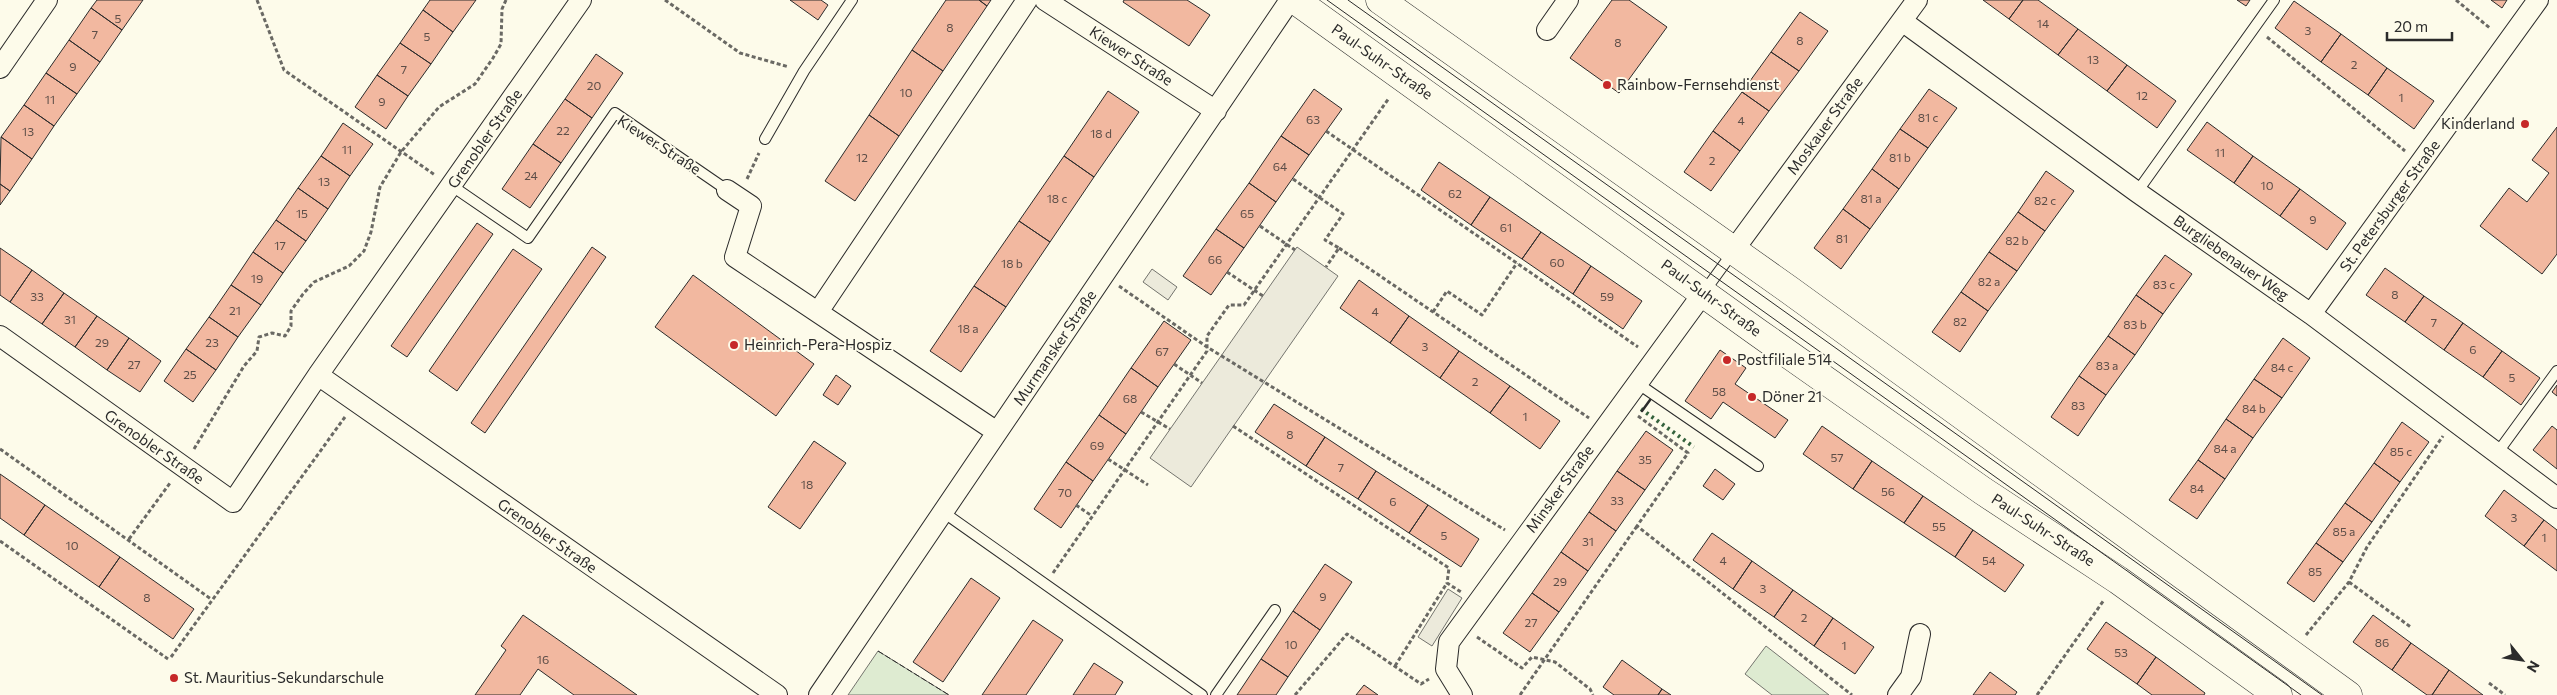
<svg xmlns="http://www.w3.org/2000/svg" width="2557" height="695" font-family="Commissioner,sans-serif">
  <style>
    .green { fill: #deebd1; stroke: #74746e }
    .parking { fill: #eceadb; stroke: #74746e }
    .building { fill: #f2b8a0; stroke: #2b2b2b }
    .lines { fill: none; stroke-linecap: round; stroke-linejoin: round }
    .lane-casing { stroke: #2b2b2b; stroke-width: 12 }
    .street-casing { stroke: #2b2b2b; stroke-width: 22 }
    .secondary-casing { stroke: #2b2b2b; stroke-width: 29 }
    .path { stroke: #6a6964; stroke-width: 3; stroke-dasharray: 4 2.5; stroke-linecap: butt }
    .lane { stroke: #fdfbea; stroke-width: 10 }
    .street { stroke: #fdfbea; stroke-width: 20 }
    .secondary { stroke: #fdfbea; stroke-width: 28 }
    .tram { stroke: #2b2b2b; stroke-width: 1 }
    .hedge { stroke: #34623c; stroke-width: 4; stroke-dasharray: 2.5 4; stroke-linecap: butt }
    .fence { stroke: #2b2b2b; stroke-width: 1; stroke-dasharray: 6 2.5; stroke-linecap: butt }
    .wall { stroke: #2b2b2b; stroke-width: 2.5 }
    .poi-dot { fill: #c62828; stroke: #fdfbea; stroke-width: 2 }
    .labels { text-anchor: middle; stroke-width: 4; stroke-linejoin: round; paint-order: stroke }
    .number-label { font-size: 12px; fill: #5d4e48 }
    .street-label { font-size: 15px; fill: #2b2b2b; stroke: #fdfbea }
    .poi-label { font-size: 15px; fill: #2b2b2b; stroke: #fdfbea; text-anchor: start }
  </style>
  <rect width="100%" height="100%" fill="#fdfbea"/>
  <path class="green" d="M1766 646 1829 695H1772L1745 674Z
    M878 651 949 695H848Z"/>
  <path class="parking" d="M1297 247 1338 276 1191 487 1150 458Z
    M1152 269 1177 287 1168 300 1143 282Z
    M1448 589 1462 598 1432 646 1418 637Z"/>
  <path class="building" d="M97 0H143L122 30 91 8Z
    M430 0H476L453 32 423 10Z
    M790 0H821L828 5 818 20Z
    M946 0H979L987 6 943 71 912 50Z
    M979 0H991L987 6Z
    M1124 0H1187L1210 15 1189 46 1123 2Z
    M1612 0H1629L1667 27 1619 93 1570 58Z
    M1983 0H2023L2009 19Z
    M2023 0H2038L2078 29 2058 55 2009 19Z
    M2237 0H2250L2246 6Z
    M2491 0H2507L2502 8Z
    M2294 1 2341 34 2321 62 2275 28Z
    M91 8 122 30 100 62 69 40Z
    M423 10 453 32 431 64 400 43Z
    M1800 12 1828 31 1799 71 1771 52Z
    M2078 29 2127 65 2107 91 2058 55Z
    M2341 34 2387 68 2368 95 2321 62Z
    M69 40 100 62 77 94 46 73Z
    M400 43 431 64 408 96 377 75Z
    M912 50 943 71 899 136 869 115Z
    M1771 52 1799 71 1769 111 1742 92Z
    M596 54 623 73 592 118 565 99Z
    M2127 65 2176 101 2157 128 2107 91Z
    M2387 68 2434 101 2414 129 2368 95Z
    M46 73 77 94 54 126 24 105Z
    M377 75 408 96 386 129 355 107Z
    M1314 89 1342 109 1309 155 1281 136Z
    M1929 89 1957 108 1928 148 1900 129Z
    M1108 91 1139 112 1094 177 1064 156Z
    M1742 92 1769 111 1740 151 1713 131Z
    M565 99 592 118 561 163 533 144Z
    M24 105 54 126 32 159 1 137Z
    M869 115 899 136 855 201 825 181Z
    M2207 122 2253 156 2234 183 2187 150Z
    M343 123 373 144 350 176 321 156Z
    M2557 127V254L2542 274 2480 226 2509 188 2527 202 2549 173 2532 160Z
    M1900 129 1928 148 1899 189 1872 169Z
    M1713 131 1740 151 1711 191 1684 172Z
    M1281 136 1309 155 1276 202 1249 183Z
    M1 137 32 159 10 191 0 184Z
    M533 144 561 163 530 208 502 189Z
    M321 156 350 176 328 209 298 188Z
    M1064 156 1094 177 1050 242 1019 221Z
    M2253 156 2300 189 2280 216 2234 183Z
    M1439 162 1490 197 1471 225 1421 190Z
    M1872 169 1899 189 1870 229 1843 209Z
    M2046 171 2074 191 2045 231 2018 212Z
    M1249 183 1276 202 1244 248 1216 229Z
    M0 184 10 191 0 205Z
    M298 188 328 209 306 241 276 220Z
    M2300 189 2346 223 2327 250 2280 216Z
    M1490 197 1541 232 1522 259 1471 225Z
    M1843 209 1870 229 1841 269 1814 248Z
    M2018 212 2045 231 2017 271 1989 252Z
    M276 220 306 241 283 273 253 252Z
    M1019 221 1050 242 1006 307 974 286Z
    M477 223 493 234 407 357 391 346Z
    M1216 229 1244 248 1211 295 1183 276Z
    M1541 232 1591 266 1573 294 1522 259Z
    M592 247 606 257 485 433 471 423Z
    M0 248 32 270 10 302 0 295Z
    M513 249 542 269 457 391 429 371Z
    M253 252 283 273 261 305 231 285Z
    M1989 252 2017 271 1988 311 1961 292Z
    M2165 255 2192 274 2163 314 2136 295Z
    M1591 266 1642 301 1623 329 1573 294Z
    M2385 268 2424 296 2405 322 2366 295Z
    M32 270 64 293 42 324 10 302Z
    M693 275 814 364 776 416 655 327Z
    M1359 280 1409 316 1390 343 1340 308Z
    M231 285 261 305 238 337 209 317Z
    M974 286 1006 307 961 372 930 351Z
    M1961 292 1988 311 1960 352 1932 332Z
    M64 293 97 316 75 347 42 324Z
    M2136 295 2163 314 2135 355 2108 336Z
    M2424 296 2463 323 2444 350 2405 322Z
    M97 316 129 338 107 370 75 347Z
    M1409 316 1459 351 1440 378 1390 343Z
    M209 317 238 337 216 370 186 349Z
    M1164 321 1191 340 1158 387 1131 368Z
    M2463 323 2502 351 2483 377 2444 350Z
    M2108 336 2135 355 2106 395 2079 376Z
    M129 338 161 361 140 392 107 370Z
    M2283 338 2310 358 2282 398 2254 379Z
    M186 349 216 370 193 402 164 381Z
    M1720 350 1746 368 1735 384 1788 420 1775 438 1723 402 1711 419 1685 401Z
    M1459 351 1510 386 1490 413 1440 378Z
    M2502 351 2540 378 2521 405 2483 377Z
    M1131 368 1158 387 1126 434 1099 415Z
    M836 375 851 386 838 405 823 395Z
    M2079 376 2106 395 2078 436 2051 417Z
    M2254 379 2282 398 2253 438 2226 419Z
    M2557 385V396L2552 392Z
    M1510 386 1560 421 1540 449 1490 413Z
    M1274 404 1325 437 1306 466 1255 432Z
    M1099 415 1126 434 1093 481 1066 462Z
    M2226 419 2253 438 2225 479 2198 460Z
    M2402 422 2429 442 2400 482 2374 463Z
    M1822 426 1872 461 1853 489 1803 454Z
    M2552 426 2557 430V469L2533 450Z
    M1646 431 1673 450 1645 490 1617 471Z
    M1325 437 1376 471 1358 499 1306 466Z
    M814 441 846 463 800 529 768 507Z
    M2198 460 2225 479 2197 519 2169 500Z
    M1872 461 1923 496 1904 523 1853 489Z
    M1066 462 1093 481 1061 528 1034 509Z
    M2374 463 2400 482 2372 522 2345 503Z
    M1715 469 1735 484 1723 500 1703 486Z
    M1376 471 1428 505 1409 533 1358 499Z
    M1617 471 1645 490 1616 531 1589 512Z
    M0 474 45 505 24 535 0 518Z
    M2504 490 2544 520 2524 546 2485 516Z
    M1923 496 1973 530 1955 557 1904 523Z
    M2345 503 2372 522 2343 562 2316 543Z
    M45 505 120 557 99 587 24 535Z
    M1428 505 1479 539 1461 567 1409 533Z
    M1589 512 1616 531 1588 571 1561 552Z
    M2544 520 2557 530V571L2524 546Z
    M1973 530 2024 565 2005 592 1955 557Z
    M1712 533 1752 561 1733 589 1693 560Z
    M2316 543 2343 562 2314 602 2287 583Z
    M1561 552 1588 571 1559 612 1532 593Z
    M120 557 194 609 173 639 99 587Z
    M1752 561 1793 590 1774 617 1733 589Z
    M1325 564 1352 582 1320 630 1293 611Z
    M971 578 1000 598 943 682 913 662Z
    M1793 590 1833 618 1814 646 1774 617Z
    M1532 593 1559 612 1530 652 1503 633Z
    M1293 611 1320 630 1288 677 1261 659Z
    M523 615 637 695H574L538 669 520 695H475L506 650 501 646Z
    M2373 615 2411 643 2392 670 2353 642Z
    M1833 618 1874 647 1855 674 1814 646Z
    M1033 620 1063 640 1026 695H982Z
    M2106 622 2156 657 2137 684 2087 649Z
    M2411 643 2449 670 2432 695H2427L2392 670Z
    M2156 657 2205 693 2204 695H2152L2137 684Z
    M1261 659 1288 677 1276 695H1237Z
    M1622 660 1662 689 1658 695H1614L1603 687Z
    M1094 663 1123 682 1115 695H1073Z
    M2449 670 2483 695H2432Z
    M1990 672 2017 692 2015 695H1973Z
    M1364 685 1378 695H1356Z
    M1662 689 1671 695H1658Z"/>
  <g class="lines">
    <defs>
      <path id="lane" d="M765 139 804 71 852 0
        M452 186 528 238 615 113 727 190
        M2137 192 2274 0
        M1704 292 1733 252
        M1637 383 1758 466
        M2498 452 2557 371
        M943 512 1202 695
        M1216 695 1275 610"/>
      <path id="street" d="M1045 0 1216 111
        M1902 21 2137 192 2311 314 2557 498
        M1547 30 1568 0
        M0 68 47 0
        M727 190 751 206 735 257 997 432
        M1733 251 1917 0
        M818 312 1027 0
        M2311 314 2538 0
        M0 336 233 502 318 375 777 695
        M318 375 581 0
        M819 695 1290 0
        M1462 695 1446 669 1449 642 1704 292
        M1898 695 1911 677 1920 634"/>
      <path id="secondary" d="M1295 0 1757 332 1983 491 2118 580 2278 695
        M1380 0 1788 289 2348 695"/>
    </defs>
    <use href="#lane" class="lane-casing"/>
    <use href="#street" class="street-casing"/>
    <use href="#secondary" class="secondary-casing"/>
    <path class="path" d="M257 0 284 70 435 175
      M665 0 740 53 789 67
      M2456 0 2491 29
      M2267 37 2405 151
      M1326 131 1638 347
      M747 179 759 153
      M1293 179 1343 214 1325 240 1339 248 1326 267
      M1260 226 1295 250
      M1339 248 1589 418
      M1227 272 1263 296
      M1119 286 1207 347 1505 530
      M1433 312 1447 291 1482 315 1517 263
      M1174 364 1202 383
      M1141 412 1170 429
      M1638 416 1688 453 1637 526 1852 695
      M1233 426 1449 568 1447 583 1461 592
      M0 449 211 599
      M194 449 244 366 257 351 259 337 272 333 285 336 291 326V311L303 294 314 282 349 266 364 251 371 232 380 187 401 152 439 107 475 84 493 58 501 44 502 9 506 0
      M1108 459 1148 485
      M1076 505 1092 516
      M129 539 170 483
      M0 541 168 659
      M1053 573 1207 351V336L1229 305H1244L1389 98
      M2349 582 2412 628
      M2306 635 2349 582 2367 547 2443 436
      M1477 637 1522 668 1532 657 1555 662 1590 689 1593 695
      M171 657 345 417
      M1395 666 1447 583
      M2489 683 2505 695
      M1295 695 1347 634 1421 684 1429 679
      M1520 695 1637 526
      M2037 695 2104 600"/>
    <use href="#lane" class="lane"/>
    <use href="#street" class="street"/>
    <use href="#secondary" class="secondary"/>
    <path class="tram" d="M1327 0 2301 695
      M1348 0 2322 695"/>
    <path class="hedge" d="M1641 409 1694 447"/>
    <path class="fence" d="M878 651 949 695"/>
    <path class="wall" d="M1642 411 1650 400"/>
  </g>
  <g class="poi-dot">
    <circle cx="1607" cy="85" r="5"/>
    <circle cx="2525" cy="124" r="5"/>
    <circle cx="734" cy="345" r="5"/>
    <circle cx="1727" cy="360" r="5"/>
    <circle cx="1752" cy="397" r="5"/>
    <circle cx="174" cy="678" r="5"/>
  </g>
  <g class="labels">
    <g class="number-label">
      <text x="118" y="23">5</text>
      <text x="2043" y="28">14</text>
      <text x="950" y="32">8</text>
      <text x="2308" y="35">3</text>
      <text x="95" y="39">7</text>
      <text x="427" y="41">5</text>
      <text x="1800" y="45">8</text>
      <text x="1618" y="47">8</text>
      <text x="2093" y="64">13</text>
      <text x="2354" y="69">2</text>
      <text x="73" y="71">9</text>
      <text x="404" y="74">7</text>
      <text x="594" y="90">20</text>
      <text x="906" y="97">10</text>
      <text x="2142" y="100">12</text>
      <text x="2401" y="102">1</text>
      <text x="50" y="104">11</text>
      <text x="382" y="106">9</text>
      <text x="1928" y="122">81 c</text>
      <text x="1313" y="124">63</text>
      <text x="1741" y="125">4</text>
      <text x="563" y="135">22</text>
      <text x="28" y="136">13</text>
      <text x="1101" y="138">18 d</text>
      <text x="347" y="154">11</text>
      <text x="2220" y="157">11</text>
      <text x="862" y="162">12</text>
      <text x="1900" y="162">81 b</text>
      <text x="1712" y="165">2</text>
      <text x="1280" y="171">64</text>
      <text x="531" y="180">24</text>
      <text x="324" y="186">13</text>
      <text x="2267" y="190">10</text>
      <text x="1455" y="198">62</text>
      <text x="1057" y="203">18 c</text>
      <text x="1871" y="203">81 a</text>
      <text x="2045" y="205">82 c</text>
      <text x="302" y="218">15</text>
      <text x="1247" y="218">65</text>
      <text x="2313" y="224">9</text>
      <text x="1506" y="232">61</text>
      <text x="1842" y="243">81</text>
      <text x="2017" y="245">82 b</text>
      <text x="280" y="250">17</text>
      <text x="1215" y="264">66</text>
      <text x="1557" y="267">60</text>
      <text x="1012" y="268">18 b</text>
      <text x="257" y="283">19</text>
      <text x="1989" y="286">82 a</text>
      <text x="2164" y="289">83 c</text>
      <text x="2395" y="299">8</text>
      <text x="37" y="301">33</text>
      <text x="1607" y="301">59</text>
      <text x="235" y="315">21</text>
      <text x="1375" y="316">4</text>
      <text x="70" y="324">31</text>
      <text x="1960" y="326">82</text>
      <text x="2434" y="327">7</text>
      <text x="2135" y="329">83 b</text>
      <text x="968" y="333">18 a</text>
      <text x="102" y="347">29</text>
      <text x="212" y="347">23</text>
      <text x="1425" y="351">3</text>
      <text x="2473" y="354">6</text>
      <text x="1162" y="356">67</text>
      <text x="134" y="369">27</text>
      <text x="2107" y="370">83 a</text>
      <text x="2282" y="372">84 c</text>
      <text x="190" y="379">25</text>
      <text x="2512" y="382">5</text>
      <text x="1475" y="386">2</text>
      <text x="1719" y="396">58</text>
      <text x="1130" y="403">68</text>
      <text x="2078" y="410">83</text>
      <text x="2254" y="413">84 b</text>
      <text x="1525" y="421">1</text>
      <text x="1290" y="439">8</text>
      <text x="1097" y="450">69</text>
      <text x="2225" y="453">84 a</text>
      <text x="2401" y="456">85 c</text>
      <text x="1837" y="462">57</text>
      <text x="1645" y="464">35</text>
      <text x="1341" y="472">7</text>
      <text x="807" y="489">18</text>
      <text x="2197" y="493">84</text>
      <text x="1888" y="496">56</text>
      <text x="1065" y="497">70</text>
      <text x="1617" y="505">33</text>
      <text x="1393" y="506">6</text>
      <text x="2514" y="522">3</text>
      <text x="1939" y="531">55</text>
      <text x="2344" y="536">85 a</text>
      <text x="1444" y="540">5</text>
      <text x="2544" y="542">1</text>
      <text x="1588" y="546">31</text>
      <text x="72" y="550">10</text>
      <text x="1723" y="565">4</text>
      <text x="1989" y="565">54</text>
      <text x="2315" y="576">85</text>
      <text x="1560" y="586">29</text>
      <text x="1763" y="593">3</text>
      <text x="1323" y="601">9</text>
      <text x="147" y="602">8</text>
      <text x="1804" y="622">2</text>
      <text x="1531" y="627">27</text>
      <text x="2382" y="647">86</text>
      <text x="1291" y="649">10</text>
      <text x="1844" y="650">1</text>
      <text x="2121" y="657">53</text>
      <text x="543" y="664">16</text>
    </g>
    <g class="street-label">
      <text transform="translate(1131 56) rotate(33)" y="5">Kiewer Straße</text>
      <text transform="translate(1382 62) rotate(35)" y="5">Paul-Suhr-Straße</text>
      <text transform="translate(1825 126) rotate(-54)" y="5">Moskauer Straße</text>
      <text transform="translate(485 139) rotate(-55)" y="5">Grenobler Straße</text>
      <text transform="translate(659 145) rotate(33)" y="5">Kiewer Straße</text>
      <text transform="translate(2390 206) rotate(-54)" y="5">St. Petersburger Straße</text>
      <text transform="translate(2231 258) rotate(35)" y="5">Burgliebenauer Weg</text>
      <text transform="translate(1711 298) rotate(36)" y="5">Paul-Suhr-Straße</text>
      <text transform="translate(1055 348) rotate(-56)" y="5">Murmansker Straße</text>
      <text transform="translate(154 447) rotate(35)" y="5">Grenobler Straße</text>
      <text transform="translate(1560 489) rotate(-54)" y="5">Minsker Straße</text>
      <text transform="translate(2043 530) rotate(33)" y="5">Paul-Suhr-Straße</text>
      <text transform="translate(547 536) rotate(35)" y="5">Grenobler Straße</text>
    </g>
    <g class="poi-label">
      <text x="1617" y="90">Rainbow-Fernsehdienst</text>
      <text x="2515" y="129" text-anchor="end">Kinderland</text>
      <text x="744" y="350">Heinrich-Pera-Hospiz</text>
      <text x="1737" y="365">Postfiliale 514</text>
      <text x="1762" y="402">Döner 21</text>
      <text x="184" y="683">St. Mauritius-Sekundarschule</text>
    </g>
  </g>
  <g transform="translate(2522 660) rotate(120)" stroke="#fdfbea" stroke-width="4" paint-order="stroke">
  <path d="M0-4L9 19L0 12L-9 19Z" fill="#2b2b2b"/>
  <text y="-8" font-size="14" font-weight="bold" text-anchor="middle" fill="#2b2b2b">N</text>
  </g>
  <path d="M2387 32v8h65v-8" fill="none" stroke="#2b2b2b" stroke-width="2.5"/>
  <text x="2394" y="32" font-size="15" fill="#2b2b2b" stroke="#fdfbea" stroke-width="4" paint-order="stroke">20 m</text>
</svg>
